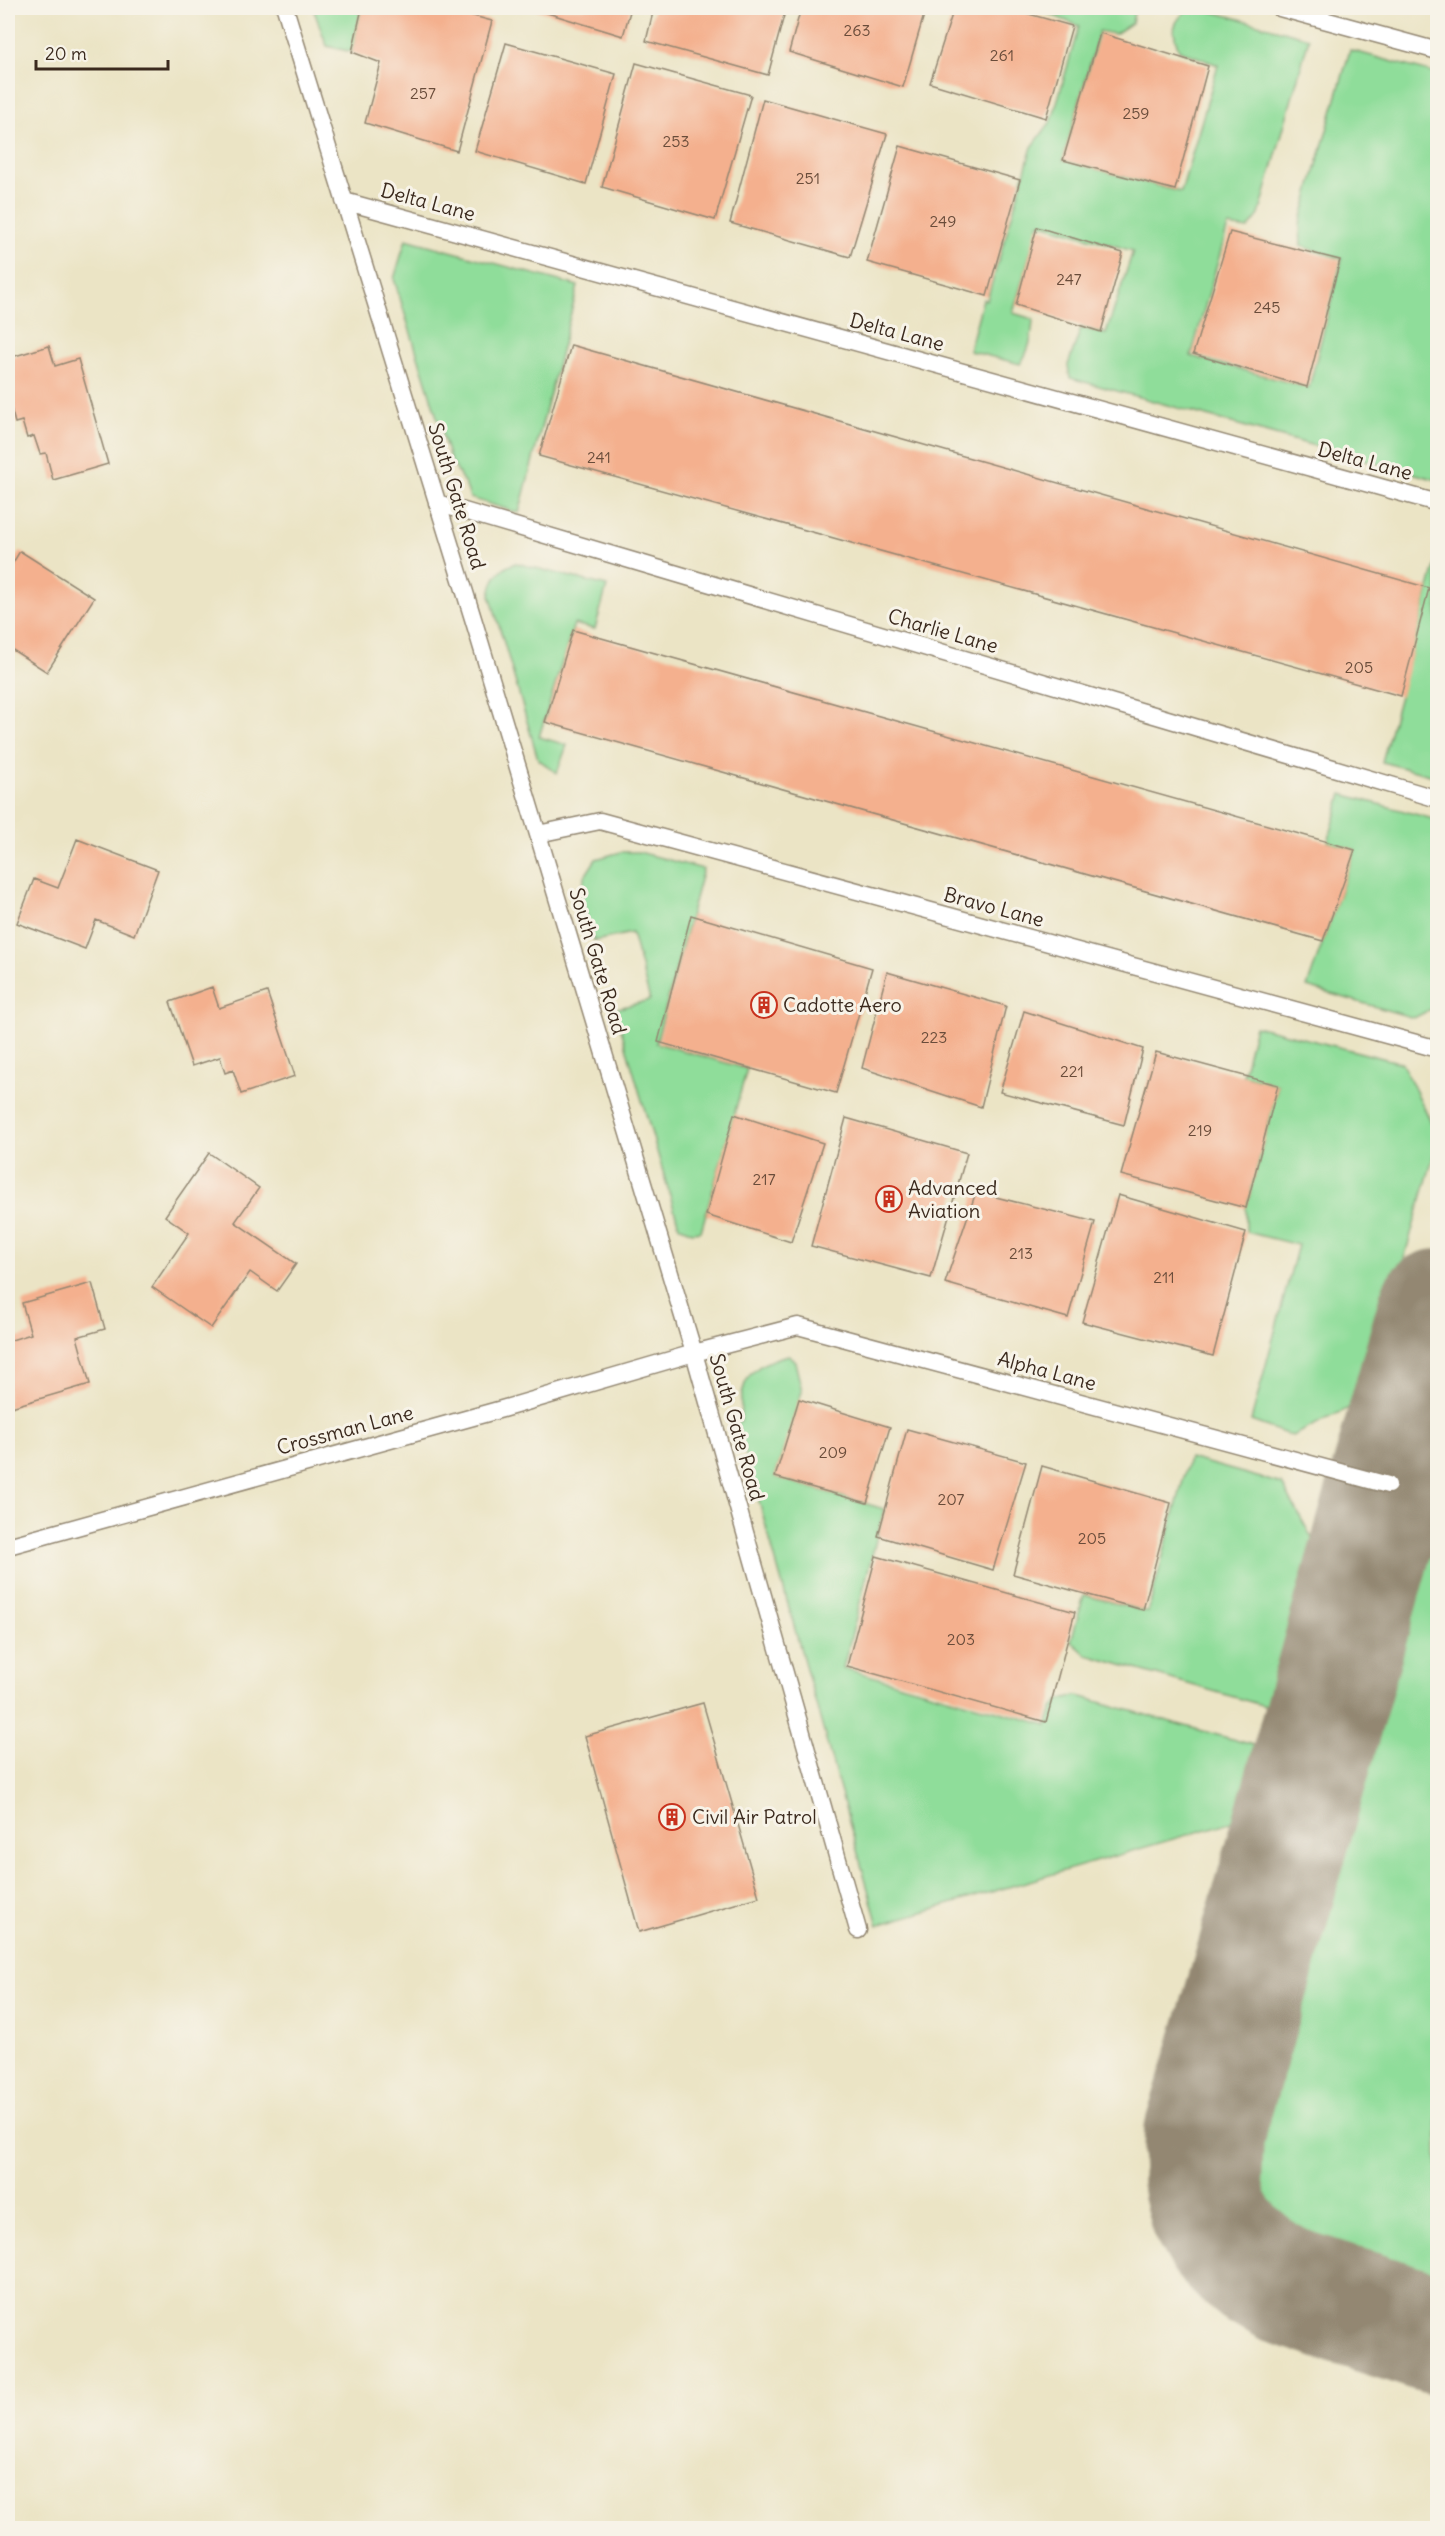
<svg xmlns="http://www.w3.org/2000/svg" width="1445" height="2536" font-family="Delius,sans-serif">
  <style>
    .green { fill: #8fdd9a; stroke: #65845c; stroke-width: 1.5 }
    .lines { fill: none; stroke-linecap: round; stroke-linejoin: round }
    .taxiway { stroke: #938772; stroke-width: 120 }
    .building { fill: #f4b08e }
    .lane-casing { stroke: #938772; stroke-width: 19 }
    .lane { stroke: #fff; stroke-width: 16 }
    .labels { text-anchor: middle; stroke-width: 6; stroke-linejoin: round; paint-order: stroke }
    .number-label { font-size: 16px; fill: #694c3a }
    .street-label { font-size: 20px; fill: #3b2a1e; stroke: #f7f3e8 }
    .poi-label { font-size: 20px; fill: #3b2a1e; stroke: #f7f3e8; text-anchor: start }
  </style>
  <rect width="100%" height="100%" fill="#f7f3e8"/>
  <filter id="ink" filterUnits="userSpaceOnUse"><feTurbulence type="fractalNoise" baseFrequency=".0167" numOctaves="2"/><feDisplacementMap in="SourceGraphic" scale="12" xChannelSelector="R" yChannelSelector="G"/><feConvolveMatrix kernelMatrix="1 2 1 2 8 2 1 2 1" color-interpolation-filters="sRGB"/></filter>
  <filter id="wash" filterUnits="userSpaceOnUse"><feTurbulence type="fractalNoise" baseFrequency=".008" numOctaves="4" result="noise"/><feDisplacementMap in="SourceGraphic" scale="24" xChannelSelector="R" yChannelSelector="G"/><feGaussianBlur stdDeviation="1.35" result="paint"/><feColorMatrix in="noise" values="0 0 0 0 0 0 0 0 0 0 0 0 0 0 0 0 0 1.4 0 .05"/><feComposite in="paint" operator="in"/></filter>
  <g filter="url(#wash)">
    <rect width="100%" height="100%" fill="#ebe4c5"/>
    <path class="green" d="M313 8H362L352 52 327 46Z
      M1043 8H1135L1132 23 1115 34 1099 31 1063 160 1181 192 1218 65 1179 50C1171 29 1172 23 1189 8H1199L1309 38 1259 215 1248 229 1228 226 1191 356 1309 388 1342 259 1301 246 1300 224 1350 50 1437 74V480L1070 378 1068 365 1081 328 1106 334 1133 251 1039 223 1013 313 1033 319C1032 336 1030 350 1020 364L969 351 983 299 987 300 1032 147 1052 120 1079 26 1044 12Z
      M406 239 578 286 519 513 470 498 466 486 450 459 394 279Z
      M1437 559V777L1382 762Z
      M516 563 607 586 595 629 574 624 539 737 567 745 557 773 538 759 490 595C493 578 499 568 516 563Z
      M1342 794 1437 820V1006L1414 1018 1307 987 1355 850 1328 842Z
      M621 852H639L703 869 656 1043 747 1069 701 1231 692 1232 679 1226 615 1009 650 1000 632 933 594 941 580 894 585 876 596 859Z
      M1255 1026 1402 1063 1437 1134V1144L1363 1401 1292 1436 1251 1421 1298 1245 1246 1232V1208L1278 1085 1243 1075Z
      M789 1355 795 1362 802 1391 775 1477 884 1509 843 1668 1047 1725C1055 1705 1053 1698 1078 1696L1253 1745 1266 1757 1249 1817 878 1925 737 1423 741 1421C738 1382 749 1364 789 1355Z
      M1437 1447V2276L1289 2229 1259 2196 1237 2165 1241 2138Z
      M1189 1458 1282 1484 1322 1556 1282 1701 1265 1706 1087 1655 1071 1641 1084 1595 1148 1612Z"/>
    <g class="lines">
      <path class="taxiway" d="M1438 1309 1249 1982 1204 2133 1202 2186 1209 2213 1223 2238 1241 2256 1262 2273 1283 2285 1438 2335"/>
    </g>
    <g id="blocks">
      <path class="building" d="M362 8H444L492 21 457 151 365 123 381 63 352 52Z
        M531 8H631L623 36Z
        M654 8H786L768 75 646 41Z
        M801 8H926L903 87 789 52Z
        M954 8H1007L1072 26 1046 118 930 83Z
        M1100 33 1208 66 1175 190 1063 160Z
        M506 43 616 74 586 184 475 151Z
        M636 63 751 95 715 220 602 187Z
        M763 99 887 134 850 257 730 223Z
        M900 146 1020 180 987 296 867 262Z
        M1037 227 1123 253 1101 332 1016 305Z
        M1230 232 1340 260 1307 387 1193 354Z
        M571 345 1429 588 1401 696 539 456Z
        M49 346 55 366 78 359 108 464 53 480 46 453 40 454 34 436 27 438 22 421 15 423 8 397V358Z
        M20 551 94 598 47 672 8 647V571Z
        M573 630 1328 842 1355 850 1323 941 545 722Z
        M77 839 158 870 134 935 96 920 85 949 17 923 34 879 58 888Z
        M691 915 872 968 836 1093 658 1042Z
        M887 972 1006 1006 981 1107 862 1068Z
        M212 987 219 1008 267 992 295 1076 241 1094 233 1070 225 1073 220 1057 192 1066 170 1002Z
        M1024 1011 1143 1049 1124 1125 1000 1092Z
        M1156 1052 1278 1085 1246 1208 1121 1175Z
        M734 1114 823 1143 791 1242 706 1215Z
        M846 1118 967 1153 931 1278 811 1246Z
        M209 1153 259 1188 235 1222 296 1264 277 1291 250 1272 211 1328 152 1287 189 1233 165 1216Z
        M976 1192 1095 1222 1068 1318 945 1283Z
        M1118 1195 1246 1232 1213 1356 1082 1322Z
        M92 1283 105 1329 77 1337 90 1384 8 1408V1341L31 1334 22 1303Z
        M799 1399 890 1427 867 1503 775 1477Z
        M907 1429 1026 1462 993 1570 878 1536Z
        M1042 1466 1171 1503 1143 1610 1013 1574Z
        M876 1556 1075 1612 1046 1722 847 1666Z
        M703 1703 759 1897 639 1932 585 1736Z"/>
    </g>
  </g>
  <g filter="url(#ink)">
    <use href="#blocks" fill-opacity="0" stroke="#938772" stroke-width="1.5"/>
    <g class="lines">
      <defs>
        <path id="lane" d="M285 8 475 625 694 1353 858 1930
          M1280 8 1438 51
          M344 201 1438 503
          M437 503 1438 799
          M538 834 600 821 1438 1049
          M8 1546 502 1409 694 1353 798 1326 1388 1485"/>
      </defs>
      <use href="#lane" class="lane-casing"/>
      <use href="#lane" class="lane"/>
    </g>
  </g>
  <defs>
    <symbol id="building-ring" viewBox="-11 -11 22 22"><circle r="9.5" fill="#f7f3e8" stroke="#c8321e" stroke-width="1.5"/><path d="M-4-6H4V6H1V3H-1V6H-4ZM-2.5-4.3h1.7v1.8h-1.7ZM.8-4.3h1.7v1.8H.8ZM-2.5-1h1.7V.8h-1.7ZM.8-1h1.7V.8H.8Z" fill="#c8321e"/></symbol>
  </defs>
  <g fill-rule="evenodd">
    <use href="#building-ring" x="749" y="990" width="30" height="30"/>
    <use href="#building-ring" x="874" y="1184" width="30" height="30"/>
    <use href="#building-ring" x="657" y="1802" width="30" height="30"/>
  </g>
  <g class="labels">
    <g class="number-label">
      <text x="857" y="36">263</text>
      <text x="1002" y="61">261</text>
      <text x="423" y="99">257</text>
      <text x="1136" y="119">259</text>
      <text x="676" y="147">253</text>
      <text x="808" y="184">251</text>
      <text x="943" y="227">249</text>
      <text x="1069" y="285">247</text>
      <text x="1267" y="313">245</text>
      <text x="599" y="463">241</text>
      <text x="1359" y="673">205</text>
      <text x="934" y="1043">223</text>
      <text x="1072" y="1077">221</text>
      <text x="1200" y="1136">219</text>
      <text x="764" y="1185">217</text>
      <text x="1021" y="1259">213</text>
      <text x="1164" y="1283">211</text>
      <text x="833" y="1458">209</text>
      <text x="951" y="1505">207</text>
      <text x="1092" y="1544">205</text>
      <text x="961" y="1645">203</text>
    </g>
    <g class="street-label">
      <text transform="translate(428 202) rotate(15)" y="7">Delta Lane</text>
      <text transform="translate(897 332) rotate(15)" y="7">Delta Lane</text>
      <text transform="translate(1365 461) rotate(15)" y="7">Delta Lane</text>
      <text transform="translate(457 496) rotate(73)" y="7">South Gate Road</text>
      <text transform="translate(943 631) rotate(16)" y="7">Charlie Lane</text>
      <text transform="translate(994 907) rotate(15)" y="7">Bravo Lane</text>
      <text transform="translate(598 961) rotate(73)" y="7">South Gate Road</text>
      <text transform="translate(1047 1371) rotate(15)" y="7">Alpha Lane</text>
      <text transform="translate(737 1427) rotate(74)" y="7">South Gate Road</text>
      <text transform="translate(345 1430) rotate(-15)" y="7">Crossman Lane</text>
    </g>
    <g class="poi-label">
      <text x="783" y="1012">Cadotte Aero</text>
      <text x="908" y="1195">Advanced<tspan x="908" dy="23">Aviation</tspan></text>
      <text x="692" y="1824">Civil Air Patrol</text>
    </g>
  </g>
  <rect width="1445" height="2536" fill="none" stroke="#f7f3e8" stroke-width="30"/>
  <path d="M36 60v9h132v-9" fill="none" stroke="#3b2a1e" stroke-width="3"/>
  <text x="45" y="60" font-size="18" fill="#3b2a1e" stroke="#f7f3e8" stroke-width="4.5" paint-order="stroke">20 m</text>
</svg>
